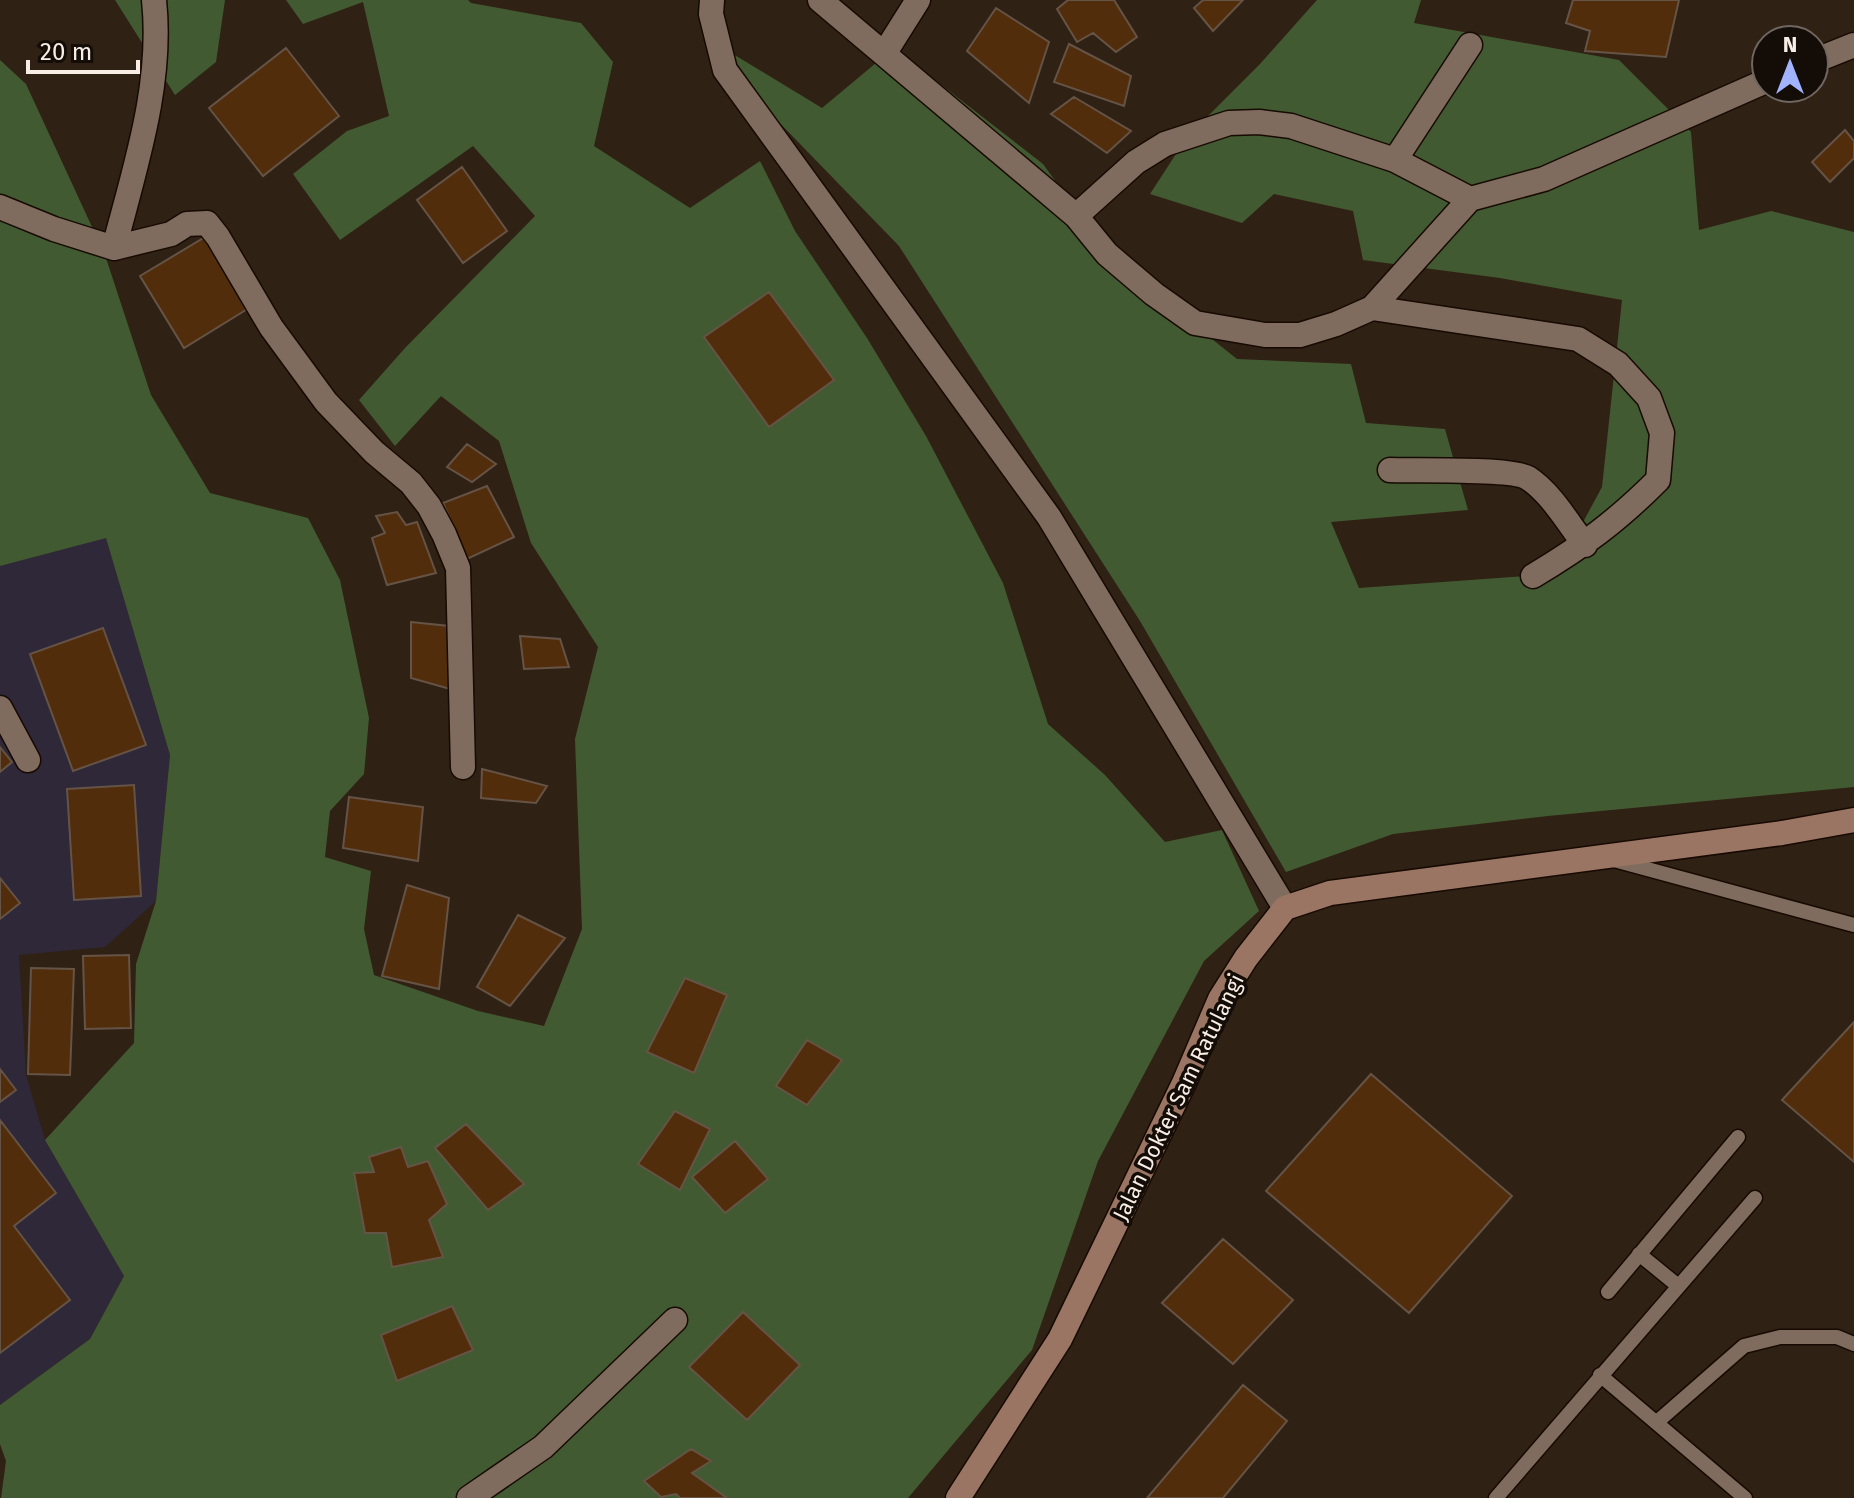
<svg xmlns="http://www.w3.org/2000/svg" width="1854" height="1498" font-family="'Fira Sans',sans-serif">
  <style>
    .medical { fill: #2e2839 }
    .forest { fill: #425a31 }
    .building { fill: #522d0c; stroke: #655346; stroke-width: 2 }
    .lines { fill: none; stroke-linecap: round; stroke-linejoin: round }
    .service-casing { stroke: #170a02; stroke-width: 17 }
    .minor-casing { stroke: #170a02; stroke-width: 27 }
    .secondary-casing { stroke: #170a02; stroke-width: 27 }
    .service { stroke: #7f6c5f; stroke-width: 14 }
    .minor { stroke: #7f6c5f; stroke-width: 24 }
    .secondary { stroke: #9a7564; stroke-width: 24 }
    .labels { text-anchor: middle; stroke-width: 7; stroke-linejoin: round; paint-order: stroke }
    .street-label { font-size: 22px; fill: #f9eee6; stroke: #130c07 }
  </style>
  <rect width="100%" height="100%" fill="#302115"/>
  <path class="medical" d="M106 537 170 755 156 901 105 947 19 955 26 1075 45 1140 124 1276 90 1339 0 1405V566Z"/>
  <path class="forest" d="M115 0H225L216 62 175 95Z
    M286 0H468L471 3 581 23 613 62 594 146 690 208 760 161 795 231 867 338 926 436 1003 583 1048 724 1105 775 1165 842 1222 830 1259 911 1204 961 1098 1161 1032 1350 908 1498H1L6 1461 0 1444V1405L90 1339 124 1276 45 1140 134 1043 136 964 156 901 170 755 106 538 0 566V60L26 84 105 255 151 395 210 493 308 518 340 580 369 718 364 774 330 811 325 857 371 871 364 929 374 975 478 1011 544 1026 582 929 575 739 598 647 531 543 499 441 441 396 395 446 359 400 405 348 535 216 473 146 340 240 293 174 347 131 389 116 363 2 303 24Z
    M1317 0H1421L1414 23 1619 60 1691 132 1699 230 1771 211 1854 232V787L1548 816 1393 834 1286 872 1140 621 899 246 770 113 728 51 822 108 894 48 1043 164 1113 260 1237 359 1351 364 1366 423 1445 429 1468 510 1331 522 1359 588 1555 574 1602 487 1622 300 1500 278 1363 260 1353 211 1274 194 1242 223 1150 194 1187 137 1259 65Z"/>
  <path class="building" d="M1068 0H1114L1137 37 1116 52 1093 33 1077 42 1057 9Z
    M1203 0H1243L1213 31 1194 8Z
    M1573 0H1679L1666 57 1585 51 1590 31 1566 23Z
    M996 8 1049 42 1029 103 967 51Z
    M1069 44 1131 76 1124 106 1054 82Z
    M286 48 339 116 263 176 209 108Z
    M1074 97 1131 131 1107 153 1051 114Z
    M1845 130 1854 141V158L1830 182 1812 162Z
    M462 167 507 231 463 263 417 200Z
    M205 237 249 308 184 348 140 276Z
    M769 292 834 380 769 427 704 337Z
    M467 444 496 464 472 482 447 467Z
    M487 486 514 537 467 559 443 503Z
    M397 512 406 525 417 522 436 573 387 585 372 538 385 533 376 516Z
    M411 622 449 626 450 689 411 678Z
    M103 628 146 745 73 771 30 654Z
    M520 636 560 639 569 667 524 669Z
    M0 747 12 762 0 772Z
    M482 769 547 786 536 803 481 798Z
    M134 785 141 896 74 900 67 789Z
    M349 797 423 807 418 861 343 848Z
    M0 878 20 903 0 919Z
    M407 885 449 898 439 989 382 976Z
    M518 915 565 938 510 1006 477 987Z
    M129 955 131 1028 85 1029 83 956Z
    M31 968 74 969 70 1075 28 1074Z
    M685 978 727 995 694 1073 647 1052Z
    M1854 1022V1162L1782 1100Z
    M807 1040 842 1060 807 1105 776 1086Z
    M0 1069 16 1090 0 1102Z
    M1371 1074 1512 1196 1409 1313 1266 1191Z
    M675 1111 710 1129 680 1190 638 1164Z
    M0 1120 56 1193 14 1226 70 1300 0 1353Z
    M466 1124 524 1184 488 1210 435 1148Z
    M735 1141 768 1179 725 1213 692 1177Z
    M401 1147 408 1167 428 1161 447 1204 429 1220 443 1257 392 1267 386 1233H365L354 1173 374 1172 369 1157Z
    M1223 1239 1293 1300 1233 1364 1162 1303Z
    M452 1306 473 1350 397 1381 381 1335Z
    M743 1312 800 1365 747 1420 689 1367Z
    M1243 1385 1287 1421 1223 1498H1147Z
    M691 1449 711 1461 692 1473 727 1498H680L676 1494 661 1497 644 1481Z"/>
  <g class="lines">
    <defs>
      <path id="service" d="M1614 860 1854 925
        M1639 1254 1677 1285
        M1608 1292 1738 1137
        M1600 1375 1745 1498
        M1657 1422 1744 1346 1780 1337H1837L1854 1344
        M1496 1498 1755 1198"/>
      <path id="minor" d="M712 0 711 14 725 70 1049 517 1285 908
        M820 0 1076 216 1107 254 1154 294 1195 323 1265 335H1300L1336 324 1372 308 1470 199
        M884 54 918 0
        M1814 61 1854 45
        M1395 160 1470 45
        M0 207 54 229 114 248 171 234 187 224 207 223 218 237 271 327 326 402 374 452 411 483 429 506 444 534 458 568 463 767
        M1076 216 1136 162 1165 144 1229 123 1259 122 1291 126 1395 160 1470 199 1544 179 1766 81
        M114 248C135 167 163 84 154 0
        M1372 308 1578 339 1618 364 1649 398 1662 433 1658 480C1616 522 1583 546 1533 576
        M1390 470C1415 471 1512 468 1528 478 1551 493 1568 523 1585 545
        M0 708 28 760
        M469 1498 543 1447 675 1320"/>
      <path id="secondary" d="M958 1498 1060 1339 1184 1083 1220 999 1246 958 1285 908 1330 893 1782 833 1854 820"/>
    </defs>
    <use href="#service" class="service-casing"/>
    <use href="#minor" class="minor-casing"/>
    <use href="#secondary" class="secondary-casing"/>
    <use href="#service" class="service"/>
    <use href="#minor" class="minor"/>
    <use href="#secondary" class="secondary"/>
  </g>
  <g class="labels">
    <g class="street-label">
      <text transform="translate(1178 1097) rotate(-64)" y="8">Jalan Dokter Sam Ratulangi</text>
    </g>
  </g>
  <g transform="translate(1790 64)"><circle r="38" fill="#130c07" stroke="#6f6660" stroke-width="2"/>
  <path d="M0-6L14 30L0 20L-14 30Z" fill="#a1b3fd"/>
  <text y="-12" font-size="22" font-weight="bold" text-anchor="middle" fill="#f9eee6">N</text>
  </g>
  <path d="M28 60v12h110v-12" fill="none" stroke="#f9eee6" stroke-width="4"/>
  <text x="40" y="60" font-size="24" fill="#f9eee6" stroke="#130c07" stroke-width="6" paint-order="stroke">20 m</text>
</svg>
